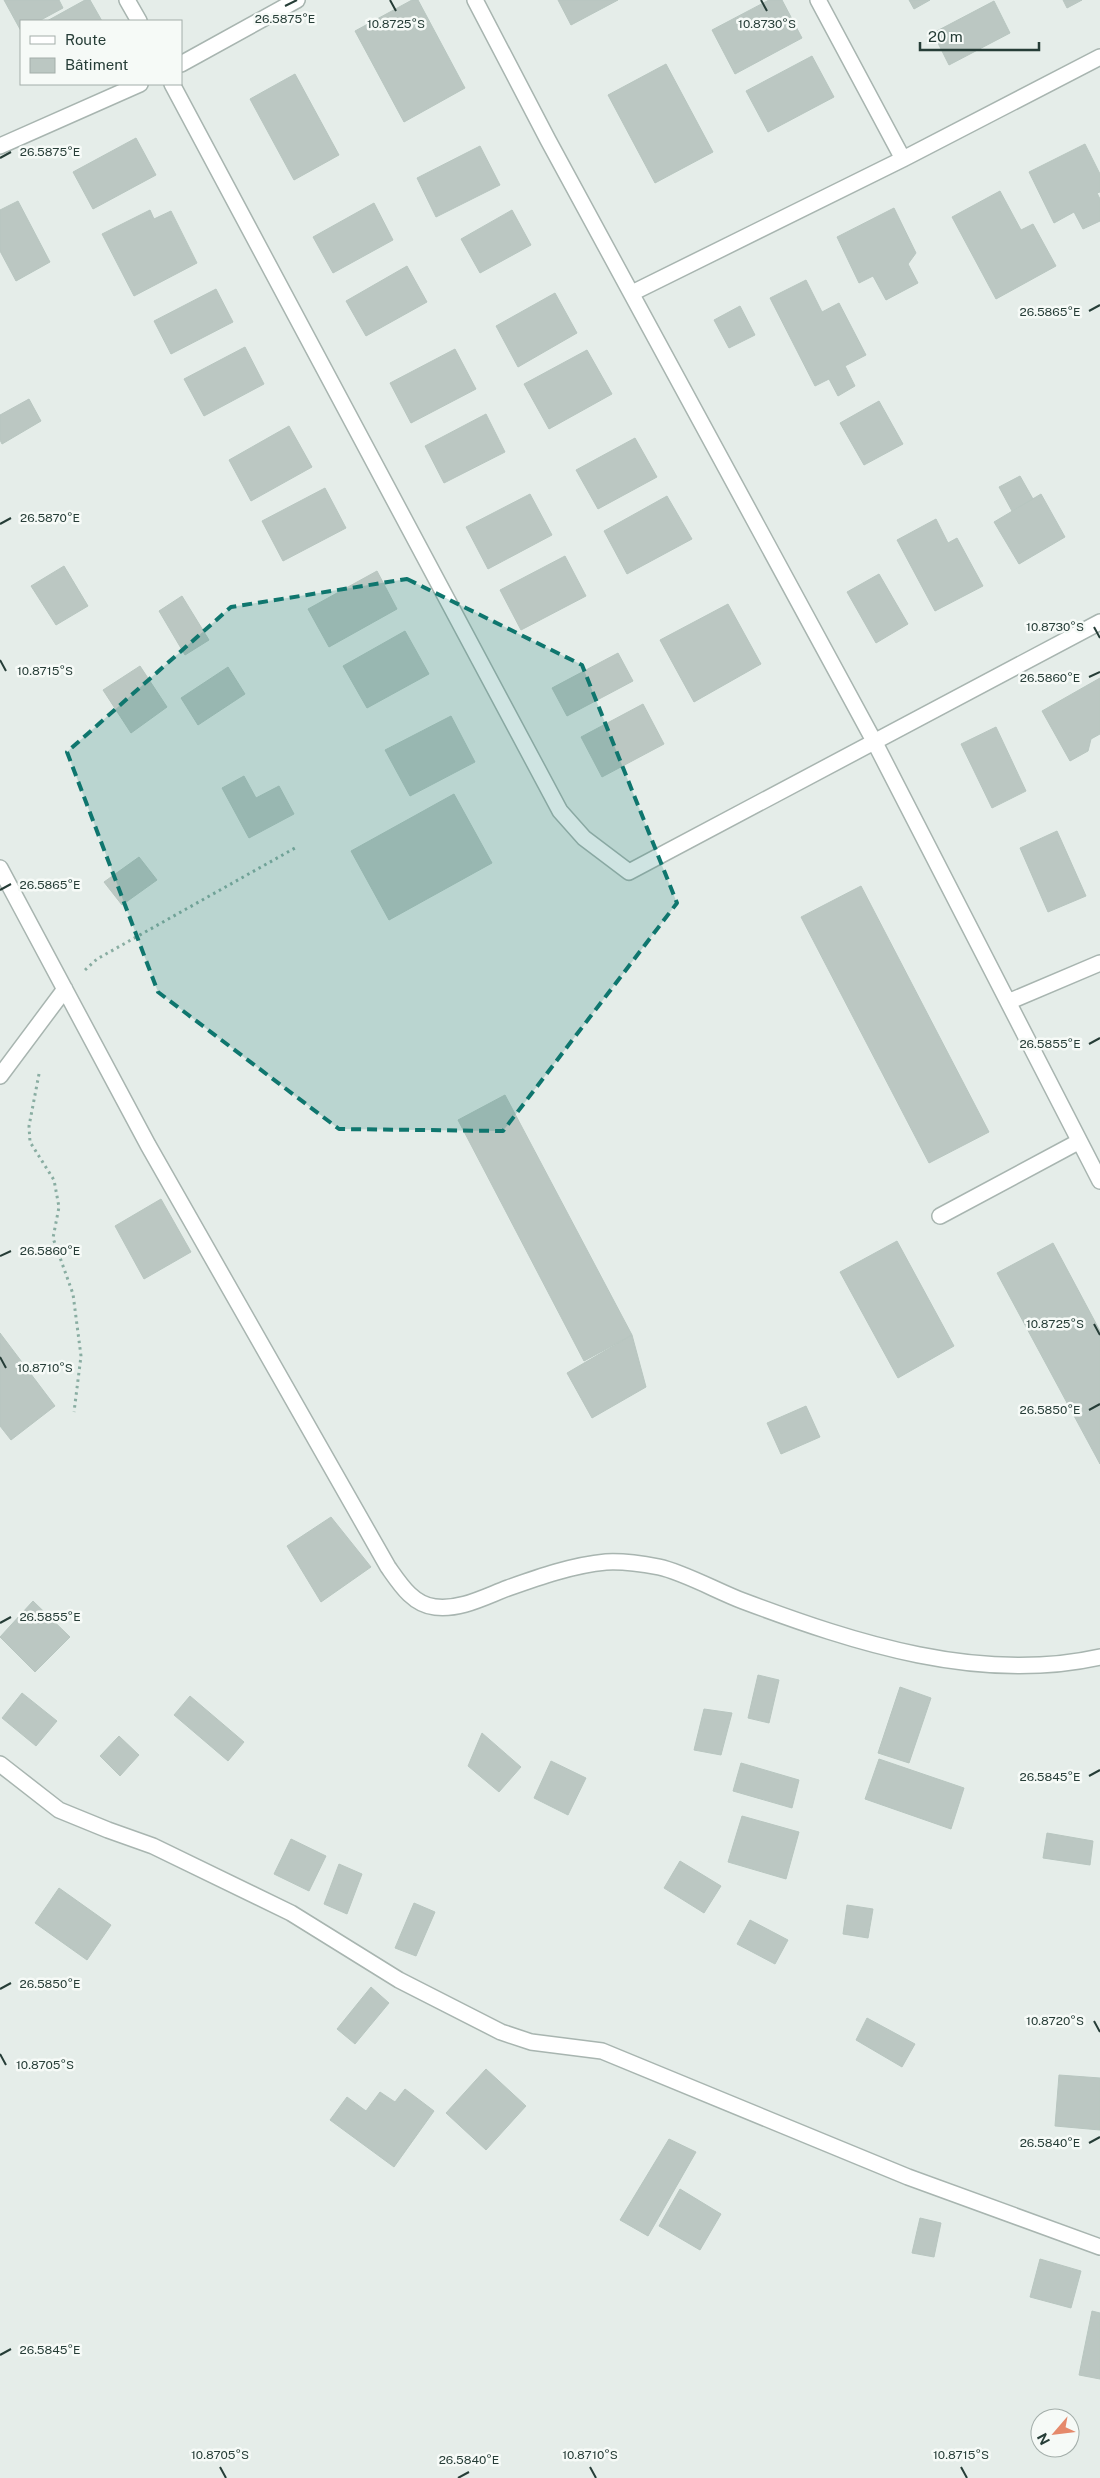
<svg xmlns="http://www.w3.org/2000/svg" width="1100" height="2478" font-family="'Public Sans',sans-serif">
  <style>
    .building { fill: #bbc7c2; stroke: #b8c6c0 }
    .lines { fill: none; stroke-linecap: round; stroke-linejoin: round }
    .street-casing { stroke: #a8b5b0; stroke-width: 18 }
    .path { stroke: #89ada2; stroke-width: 3; stroke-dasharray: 2.5 4; stroke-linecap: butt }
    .street { stroke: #fff; stroke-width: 15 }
    .marked { fill: #0f766e; fill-opacity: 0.2; stroke: #0f766e; stroke-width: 4; stroke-dasharray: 10 6; stroke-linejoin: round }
    .ticks { fill: none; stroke: #263d37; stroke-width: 2 }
    .ticks-label { font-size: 12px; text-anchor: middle; fill: #263d37; stroke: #f6faf7; stroke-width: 5; stroke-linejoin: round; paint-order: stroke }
  </style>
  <rect width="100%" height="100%" fill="#e5ede9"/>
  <path class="building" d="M4 0H59L63 8 39 21H21V31Z
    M85 0H90L102 21H47Z
    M412 0H418L465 88 404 122 355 31Z
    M558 0H618L571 25Z
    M769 0H782L802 38 735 74 712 30Z
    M909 0H930L914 9Z
    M1063 0H1082L1067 8Z
    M994 1 1010 33 949 65 933 33Z
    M812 56 834 97 768 132 746 91Z
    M666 64 713 152 655 183 608 95Z
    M295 74 339 155 294 180 250 99Z
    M136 138 156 175 93 209 73 172Z
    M1085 144 1100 174V192L1097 193 1100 199V221L1083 229 1074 212 1054 223 1029 172Z
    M480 146 500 185 436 217 417 178Z
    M1000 191 1021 230 1033 224 1056 266 996 299 952 217Z
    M18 201 50 262 16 281 0 251V210Z
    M374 203 393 240 333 273 313 237Z
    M894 208 916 253 908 264 918 283 886 300 873 276 859 283 837 237Z
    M150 210 154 219 171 211 197 263 134 296 102 234Z
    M512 210 531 245 480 273 461 239Z
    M407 266 427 302 366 336 346 301Z
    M806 280 822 312 839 303 866 355 845 366 855 386 838 396 829 379 815 386 770 298Z
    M216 289 233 322 171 354 154 321Z
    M555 293 577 333 518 367 496 326Z
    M740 306 755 335 729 348 714 320Z
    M245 347 264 384 204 416 184 379Z
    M455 349 476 389 411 423 390 383Z
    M587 350 612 394 549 429 524 384Z
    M29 399 41 421 2 444 0 440V415Z
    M879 401 903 444 864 465 840 423Z
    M486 414 505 452 444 483 425 446Z
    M289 426 312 467 251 501 229 460Z
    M635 438 657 477 598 509 576 470Z
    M1020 476 1033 499 1012 511 999 487Z
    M325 488 346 528 283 561 262 521Z
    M530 494 552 535 488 569 466 527Z
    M1041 494 1065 537 1019 564 994 522Z
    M667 496 692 539 627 574 604 531Z
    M936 519 948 543 957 538 983 586 935 611 897 540Z
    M565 556 586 596 521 630 500 590Z
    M64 566 88 606 56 625 31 586Z
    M377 571 397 609 329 647 308 609Z
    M879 574 908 624 876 643 847 592Z
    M182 596 209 640 185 655 159 611Z
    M728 604 761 664 694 702 660 640Z
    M405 631 429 674 367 708 343 666Z
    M618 653 633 681 567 716 552 688Z
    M140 666 167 707 131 733 103 690Z
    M228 667 245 694 198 725 181 698Z
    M1100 678V734L1091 739 1088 751 1070 761 1042 711Z
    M643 704 664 744 602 777 581 737Z
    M451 716 475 762 410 796 385 750Z
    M996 727 1026 791 992 808 961 744Z
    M244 776 256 798 279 786 294 814 249 838 222 788Z
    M454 794 492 863 389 920 351 851Z
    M1057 831 1086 896 1048 912 1020 848Z
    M139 857 157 880 122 905 104 882Z
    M861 886 989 1132 929 1163 801 917Z
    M505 1095 632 1335 584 1361 458 1120Z
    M161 1199 191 1252 144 1279 115 1226Z
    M897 1241 954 1346 898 1378 840 1272Z
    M1053 1243 1100 1331V1464L997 1273Z
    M0 1333 55 1406 11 1440 0 1426Z
    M632 1335 646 1387 592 1418 567 1373Z
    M806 1406 820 1437 781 1454 767 1423Z
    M331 1517 371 1567 321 1602 287 1546Z
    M33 1601 70 1637 35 1672 0 1637Z
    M758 1675 779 1680 769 1723 748 1718Z
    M900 1687 931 1698 909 1763 878 1753Z
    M22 1693 57 1721 36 1746 2 1718Z
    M190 1696 244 1742 228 1761 174 1715Z
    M704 1709 732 1713 721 1755 694 1750Z
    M482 1733 521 1767 499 1792 468 1766Z
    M119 1736 139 1755 120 1776 100 1756Z
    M879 1759 964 1788 951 1829 865 1799Z
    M551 1761 586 1778 568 1815 534 1798Z
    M741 1763 799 1780 792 1808 733 1791Z
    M742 1816 799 1832 786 1879 728 1862Z
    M1047 1833 1093 1841 1090 1865 1043 1858Z
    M291 1839 326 1856 309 1891 274 1874Z
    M680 1861 721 1886 704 1913 664 1888Z
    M339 1864 362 1874 347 1914 324 1904Z
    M59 1888 111 1925 87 1960 35 1923Z
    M414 1903 435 1912 416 1956 395 1948Z
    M847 1905 873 1909 868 1938 843 1934Z
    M750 1920 788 1940 775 1964 737 1944Z
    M371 1987 389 2003 355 2044 337 2029Z
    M867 2018 915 2044 902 2067 856 2040Z
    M486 2069 526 2106 486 2150 446 2113Z
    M1059 2075 1100 2078V2130L1055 2126Z
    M405 2089 434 2111 394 2167 330 2120 347 2097 366 2111 380 2092 395 2102Z
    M669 2139 696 2152 648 2236 620 2220Z
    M680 2189 721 2214 700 2250 659 2226Z
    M920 2218 941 2223 934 2257 912 2253Z
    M1040 2259 1081 2271 1071 2308 1030 2297Z
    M1092 2311 1100 2313V2379L1079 2375Z"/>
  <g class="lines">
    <defs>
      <path id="street" d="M127 0 139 21
        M475 0 548 140 874 741 1100 1181
        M818 0 903 159
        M181 64 297 0
        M172 84 560 811 584 838 629 872 1100 622
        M0 146 140 84
        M632 293 903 159 1100 57
        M0 868 148 1145 388 1567C400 1584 413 1605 435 1607 461 1610 484 1597 508 1588 539 1577 573 1565 606 1562 622 1561 643 1564 659 1567 683 1572 719 1592 743 1601 855 1643 980 1684 1100 1657
        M1008 1002 1100 963
        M0 1076 65 989
        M940 1216 1078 1142
        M0 1764 59 1810 108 1830 153 1846 291 1913 399 1980 501 2032 531 2042 602 2051 908 2177 1100 2247"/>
    </defs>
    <use href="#street" class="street-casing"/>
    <path class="path" d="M85 970 97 959 295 848
      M39 1074 29 1126 30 1142 54 1180 59 1207 53 1238 73 1294 81 1356 74 1412"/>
    <use href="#street" class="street"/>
  </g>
  <path class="marked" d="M407 579 582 665 677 903 503 1131 339 1129 158 992 67 752 231 607Z"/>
  <path class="ticks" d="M390 0 396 11M761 0 767 11M285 6 297 0M0 158 11 152M1089 311 1100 305M0 524 11 518M1094 627 1100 638M0 660 6 671M1089 677 1100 672M0 890 11 884M1089 1044 1100 1038M0 1256 11 1251M1094 1324 1100 1335M0 1357 6 1368M1089 1410 1100 1404M0 1623 11 1617M1089 1776 1100 1770M0 1989 11 1983M1094 2021 1100 2032M0 2054 6 2065M1089 2143 1100 2137M0 2355 11 2349M220 2467 226 2478M590 2467 596 2478M961 2467 967 2478M458 2478 469 2472"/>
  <g class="ticks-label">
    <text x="285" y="23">26.5875°E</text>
    <text x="396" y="28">10.8725°S</text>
    <text x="767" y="28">10.8730°S</text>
    <text x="50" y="156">26.5875°E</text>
    <text x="1050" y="316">26.5865°E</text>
    <text x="50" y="522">26.5870°E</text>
    <text x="1055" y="631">10.8730°S</text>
    <text x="45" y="675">10.8715°S</text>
    <text x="1050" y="682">26.5860°E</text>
    <text x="50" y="889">26.5865°E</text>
    <text x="1050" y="1048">26.5855°E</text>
    <text x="50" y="1255">26.5860°E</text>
    <text x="1055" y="1328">10.8725°S</text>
    <text x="45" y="1372">10.8710°S</text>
    <text x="1050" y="1414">26.5850°E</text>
    <text x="50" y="1621">26.5855°E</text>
    <text x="1050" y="1781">26.5845°E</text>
    <text x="50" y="1988">26.5850°E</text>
    <text x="1055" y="2025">10.8720°S</text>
    <text x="45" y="2069">10.8705°S</text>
    <text x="1050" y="2147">26.5840°E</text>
    <text x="50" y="2354">26.5845°E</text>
    <text x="220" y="2459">10.8705°S</text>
    <text x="590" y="2459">10.8710°S</text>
    <text x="961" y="2459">10.8715°S</text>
    <text x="469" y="2464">26.5840°E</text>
  </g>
  <rect x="20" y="20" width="162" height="65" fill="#f6faf7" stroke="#a3aeaa"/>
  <rect x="30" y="36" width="25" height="8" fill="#ffffff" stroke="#a3aeaa"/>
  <text x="65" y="45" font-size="15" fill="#263d37">Route</text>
  <rect x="30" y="58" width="25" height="15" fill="#bbc7c2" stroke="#a3aeaa"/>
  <text x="65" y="70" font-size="15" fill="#263d37">Bâtiment</text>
  <g transform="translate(1055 2433) rotate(242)"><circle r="24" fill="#f6faf7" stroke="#a3aeaa"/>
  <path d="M0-4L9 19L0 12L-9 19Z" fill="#e5896b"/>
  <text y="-8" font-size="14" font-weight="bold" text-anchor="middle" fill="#263d37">N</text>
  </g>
  <path d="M920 42v8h119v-8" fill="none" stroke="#263d37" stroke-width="2.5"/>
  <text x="928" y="42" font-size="15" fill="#263d37" stroke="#f6faf7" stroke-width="4" paint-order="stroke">20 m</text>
</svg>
